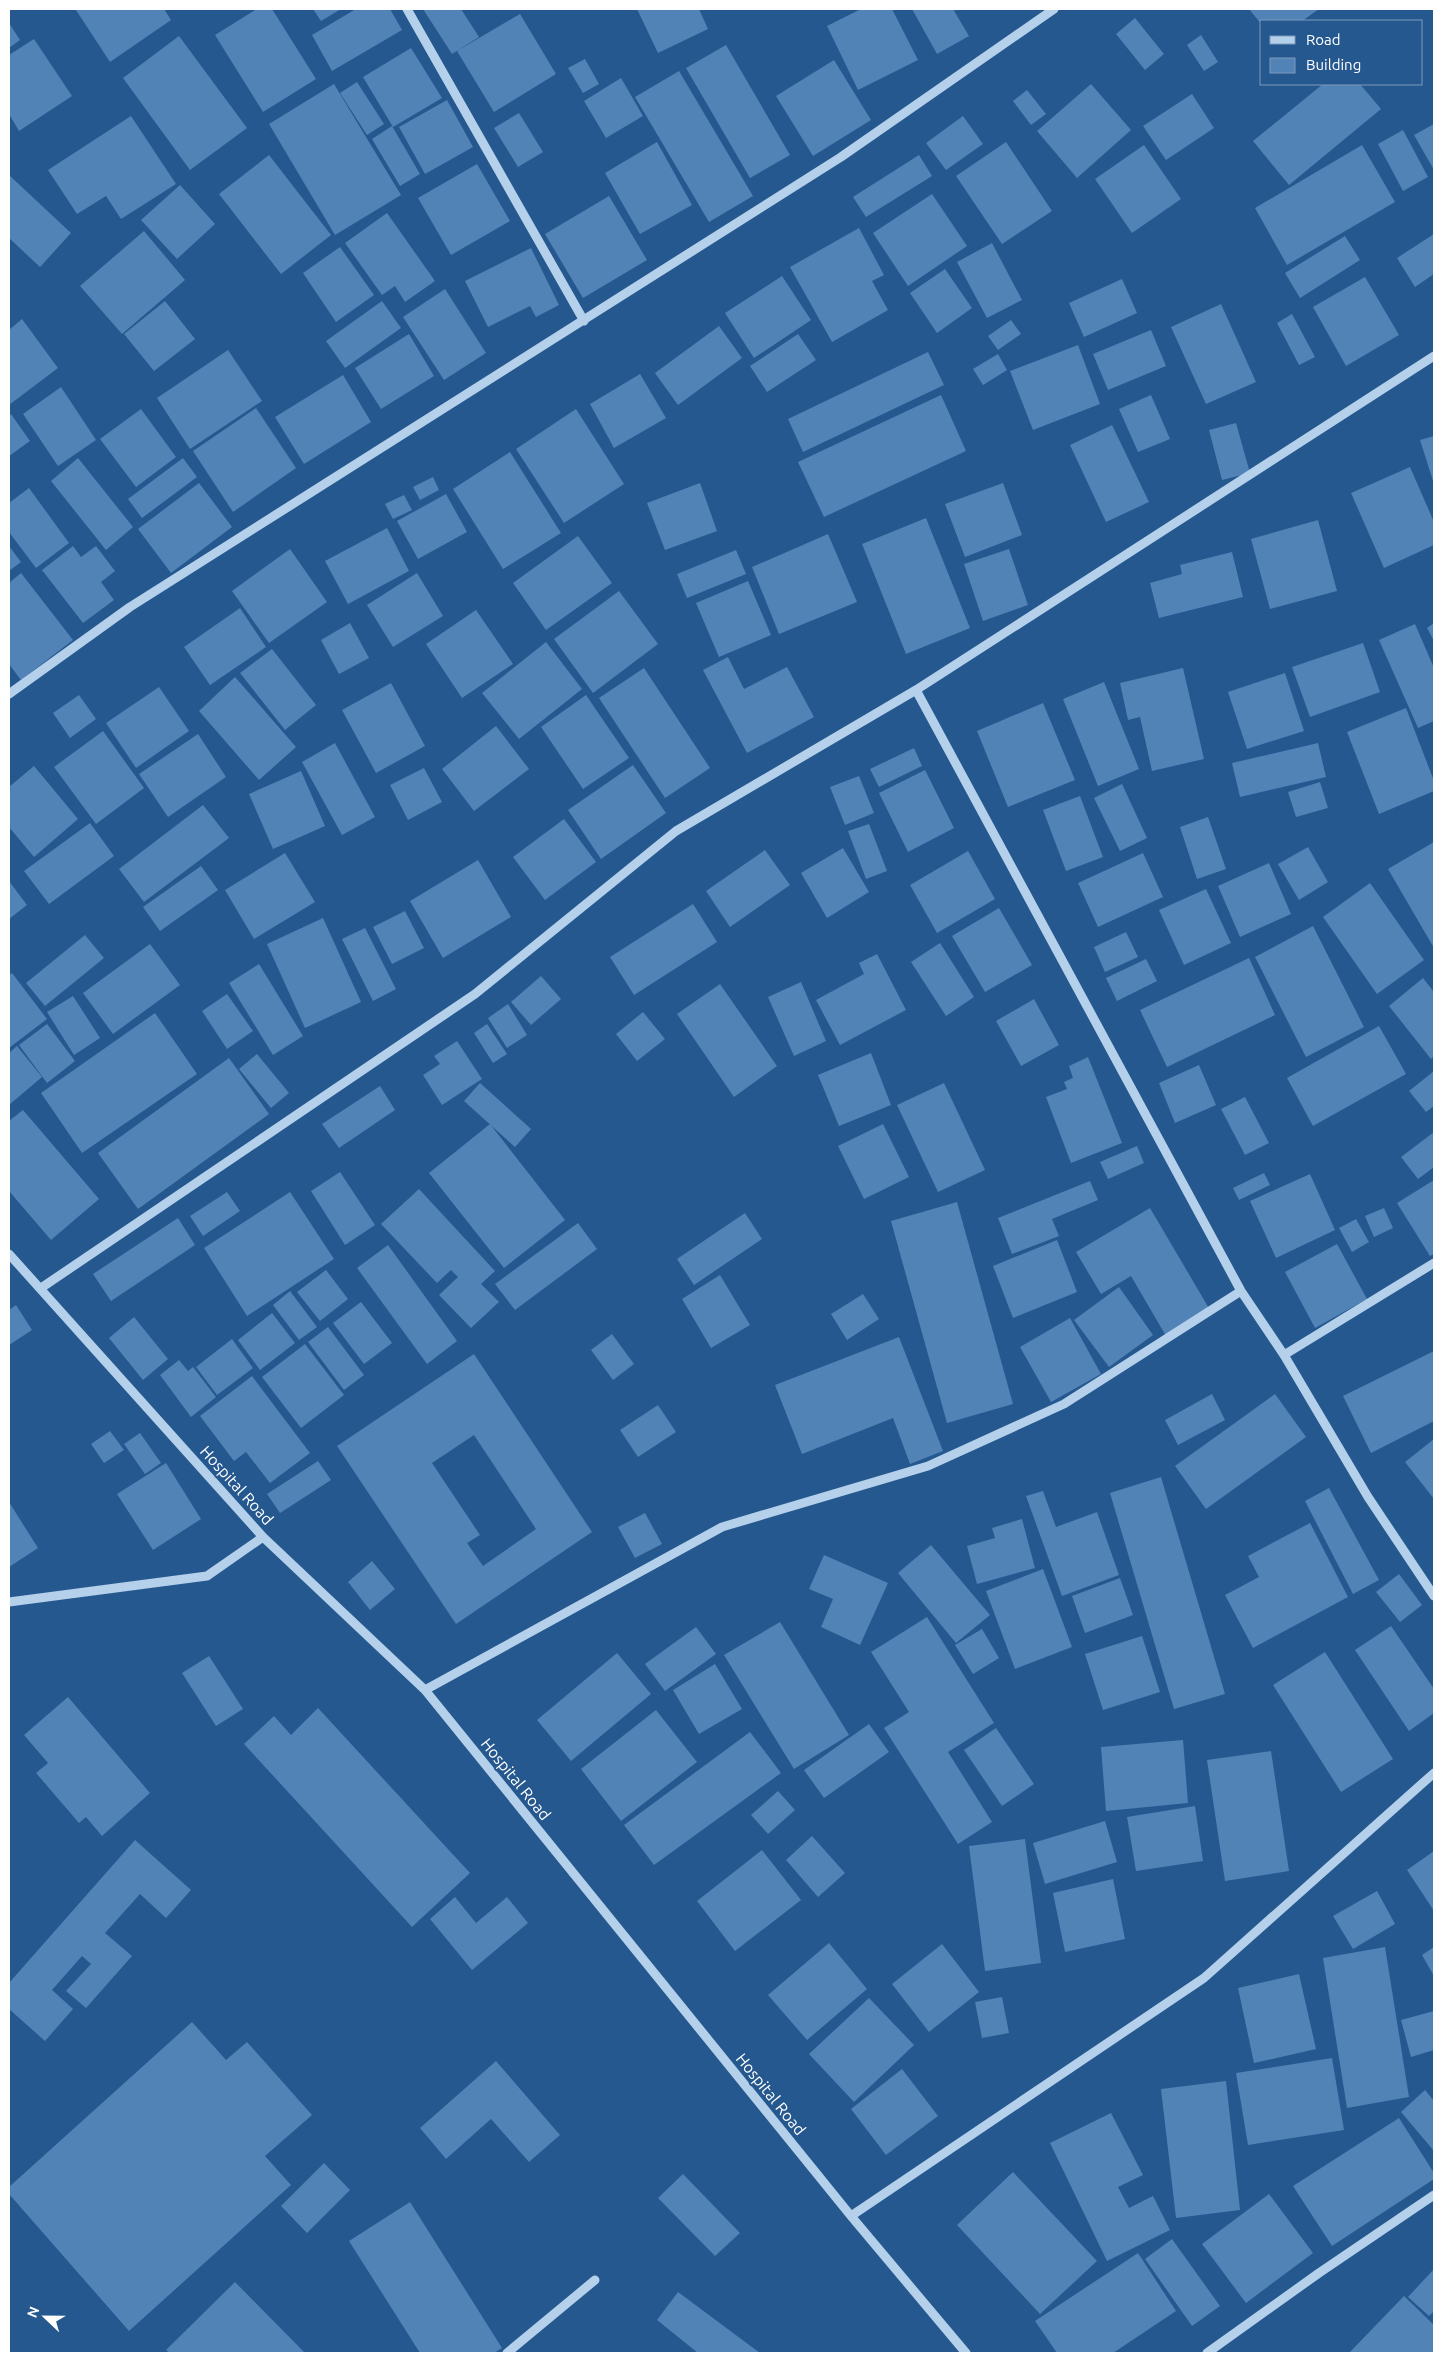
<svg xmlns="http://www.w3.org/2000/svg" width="1443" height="2362" font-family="Ubuntu,sans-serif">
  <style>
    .building { fill: #5183b7; fill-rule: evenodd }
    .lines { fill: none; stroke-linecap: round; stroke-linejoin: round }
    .minor { stroke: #b5d0eb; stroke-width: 9 }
    .labels { text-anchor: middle; stroke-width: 4; stroke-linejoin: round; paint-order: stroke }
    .street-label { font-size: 16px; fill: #fff; stroke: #25588e }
  </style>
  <rect width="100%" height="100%" fill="#25588e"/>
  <path class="building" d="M78 9H164L171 20 110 62 76 10Z
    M257 9H272L316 79 263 112 215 35Z
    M313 9H341L321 21Z
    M356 9H390L402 30 332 71 312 35Z
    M423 9H461L479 37 452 54Z
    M637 9H699L708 29 658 53Z
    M861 9H892L918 60 858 90 827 26Z
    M912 9H953L969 36 937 54Z
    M1249 9H1319L1302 21H1262V25Z
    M520 14 556 74 494 112 457 51Z
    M1135 18 1164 54 1145 70 1116 34Z
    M9 23 20 40 9 48Z
    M1201 35 1218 62 1204 71 1187 45Z
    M179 36 247 128 190 170 123 78Z
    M34 39 72 96 19 131 9 114V55Z
    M726 45 790 155 750 178 686 68Z
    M411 48 442 98 393 127 363 77Z
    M585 59 599 84 583 93 568 68Z
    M834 60 871 120 813 156 776 96Z
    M679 71 753 196 709 222 635 97Z
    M621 78 643 116 606 138 584 101Z
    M357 82 384 124 367 135 340 93Z
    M334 84 401 195 335 235 269 124Z
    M1091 84 1131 130 1077 178 1037 131Z
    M1323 84H1360L1381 109 1289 185 1253 141Z
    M1027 90 1046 114 1031 125 1013 101Z
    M1192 94 1214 128 1166 160 1143 126Z
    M447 100 473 147 425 174 399 127Z
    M519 113 543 152 518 167 494 128Z
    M131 116 176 184 121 219 106 196 77 214 48 170Z
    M963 116 983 144 946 170 926 143Z
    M1434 124V170L1414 135Z
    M392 126 420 174 400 186 372 139Z
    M1403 130 1428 177 1403 191 1378 144Z
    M657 142 692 205 640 234 605 173Z
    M1006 142 1052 211 1002 244 956 176Z
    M1144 145 1181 199 1132 233 1095 179Z
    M1362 145 1395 202 1287 265 1255 208Z
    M269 155 331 235 281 274 219 194Z
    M919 155 932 176 866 217 853 197Z
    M477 164 510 221 451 255 418 198Z
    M9 175 71 233 40 267 9 238Z
    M180 185 215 224 177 259 141 220Z
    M932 194 967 246 908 286 873 233Z
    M609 196 647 260 583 298 545 234Z
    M387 213 435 281 405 302 395 286 382 295 345 243Z
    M859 228 884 275 872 281 888 310 832 342 790 267Z
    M144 231 185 280 122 334 80 286Z
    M1434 234V274L1415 287 1397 258Z
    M1345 236 1360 260 1300 298 1285 273Z
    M992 243 1022 300 987 318 957 262Z
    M340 247 374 295 336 322 303 273Z
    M531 248 559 305 536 317 530 306 488 327 465 281Z
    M945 269 972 308 937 333 910 293Z
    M782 276 811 320 754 358 725 313Z
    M1365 277 1399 335 1346 366 1313 307Z
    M1122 279 1137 313 1084 337 1069 303Z
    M445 289 486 353 444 380 403 317Z
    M165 301 195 339 154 371 124 334Z
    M382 301 401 328 345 368 326 341Z
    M1221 304 1256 382 1206 404 1171 327Z
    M1292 314 1315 357 1299 365 1277 323Z
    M22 319 58 368 9 405V330Z
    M1011 320 1021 334 998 350 988 336Z
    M719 326 742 358 678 405 655 373Z
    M1151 330 1166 366 1108 390 1093 354Z
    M409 334 434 376 381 409 355 368Z
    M798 334 816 360 767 392 750 366Z
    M1078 345 1100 404 1033 430 1010 371Z
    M228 350 262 401 190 449 157 398Z
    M928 352 944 385 803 452 788 419Z
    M998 354 1007 370 983 385 973 369Z
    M640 374 666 418 614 448 590 404Z
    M343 375 371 422 304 464 275 417Z
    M61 387 96 440 58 466 23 414Z
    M941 395 966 451 824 517 798 462Z
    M1151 395 1170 439 1138 452 1119 409Z
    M256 408 296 468 233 512 193 451Z
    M141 409 176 457 136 487 100 439Z
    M576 409 624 484 564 523 516 449Z
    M11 414 30 441 9 456V416Z
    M1236 423 1250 473 1222 480 1209 430Z
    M1112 425 1149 502 1106 522 1070 445Z
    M1434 436V484L1420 440Z
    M510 452 561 533 503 569 453 489Z
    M78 458 133 527 106 550 51 481Z
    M183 458 197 477 142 518 128 499Z
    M1410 467 1434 522V545L1384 568 1351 493Z
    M433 477 439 490 420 500 413 487Z
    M199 483 232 527 171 573 138 529Z
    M700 483 717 531 665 550 647 503Z
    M1003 483 1022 535 965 557 945 504Z
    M29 488 69 543 36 568 9 532V503Z
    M446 494 467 532 418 559 397 521Z
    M404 495 412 510 393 519 385 504Z
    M926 518 970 628 906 654 862 544Z
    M1318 520 1337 591 1270 609 1251 539Z
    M387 528 409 571 348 604 325 561Z
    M828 534 857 602 779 634 752 567Z
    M578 536 612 583 546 630 513 583Z
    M9 546 21 562 9 571Z
    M73 546 81 557 96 546 115 571 101 582 114 600 83 623 42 570Z
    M290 549 327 602 269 643 232 591Z
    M1009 549 1028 605 983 621 964 564Z
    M736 550 746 574 687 598 677 574Z
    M1232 552 1243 597 1159 618 1150 583 1182 574 1180 565Z
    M21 573 73 640 21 680 9 664V583Z
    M417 573 443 616 393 647 367 605Z
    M748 581 771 635 719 657 696 603Z
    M619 591 658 644 593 693 554 639Z
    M240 608 266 647 210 685 184 647Z
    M476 610 513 664 462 698 426 644Z
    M350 623 369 658 339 674 321 640Z
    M1434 623V641L1427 628Z
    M1415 624 1434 668V721L1418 728 1379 640Z
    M546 642 582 689 519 739 482 693Z
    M1363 643 1380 692 1310 717 1292 667Z
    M272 649 316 705 285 730 240 673Z
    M728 657 744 689 787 667 814 717 747 753 703 670Z
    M644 668 710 768 665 798 599 698Z
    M1183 668 1204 759 1152 771 1140 717 1128 720 1120 683Z
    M1285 673 1304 731 1247 749 1228 692Z
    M235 677 296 747 259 780 199 711Z
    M1104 682 1139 769 1098 786 1063 699Z
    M391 683 425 746 376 773 342 710Z
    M159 687 189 731 136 768 106 723Z
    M79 695 96 719 70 738 53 713Z
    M586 695 629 758 583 789 541 727Z
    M1043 703 1075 780 1008 807 977 731Z
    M1406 708 1434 781V791L1379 814 1347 732Z
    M496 726 529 769 474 811 442 769Z
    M103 731 144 788 96 824 54 767Z
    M198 734 226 777 168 817 139 774Z
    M335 743 375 817 342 835 302 762Z
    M1318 743 1326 777 1240 797 1232 763Z
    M914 748 922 766 879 787 870 769Z
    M633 765 666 813 601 859 568 810Z
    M34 766 78 819 34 857 9 827V787Z
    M424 768 442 802 408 820 390 785Z
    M925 770 954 828 908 852 879 793Z
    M301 771 325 826 273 849 249 794Z
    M859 776 874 813 845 825 830 787Z
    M1320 782 1328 808 1296 817 1288 792Z
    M1122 784 1147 838 1120 851 1094 798Z
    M1080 796 1103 857 1066 871 1043 810Z
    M203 805 229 838 144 902 119 869Z
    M1208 817 1226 869 1197 879 1180 827Z
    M564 819 596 862 545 900 513 857Z
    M90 823 114 856 49 904 24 871Z
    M869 824 887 871 866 879 848 831Z
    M1434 842V948L1388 869Z
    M1308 847 1328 882 1299 900 1278 864Z
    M843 848 869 892 827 918 801 873Z
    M765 850 790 885 730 927 706 891Z
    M968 851 995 899 937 933 910 885Z
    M285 853 315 902 254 939 225 890Z
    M1143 853 1163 897 1098 927 1078 883Z
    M478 860 511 917 443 958 410 901Z
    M1269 863 1291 914 1240 937 1218 886Z
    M201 866 218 890 160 931 143 907Z
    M9 881 27 905 9 919Z
    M1370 883 1424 960 1377 994 1323 917Z
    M1206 889 1231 943 1184 965 1159 910Z
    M693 904 717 942 634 995 610 957Z
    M999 908 1032 965 985 992 952 936Z
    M405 911 424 948 392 964 373 927Z
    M323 918 361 1002 305 1028 267 944Z
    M1313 926 1364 1027 1306 1057 1255 957Z
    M365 928 396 989 373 1001 342 939Z
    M1126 932 1138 957 1105 972 1094 947Z
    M85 935 104 958 45 1006 26 983Z
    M940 943 974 997 946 1016 911 962Z
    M150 944 180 985 113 1034 83 993Z
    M877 954 906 1010 840 1045 816 1000 864 974 859 963Z
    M1249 958 1275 1015 1167 1067 1140 1010Z
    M1146 959 1157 981 1117 1001 1106 978Z
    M259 964 303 1036 273 1055 229 983Z
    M12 973 47 1019 9 1048V975Z
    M541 976 561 999 531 1025 511 1002Z
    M1423 978 1434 992V1056L1431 1059 1389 1006Z
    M801 982 826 1041 794 1056 768 997Z
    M720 984 777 1066 734 1097 677 1014Z
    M227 994 253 1031 227 1049 202 1011Z
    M73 996 100 1038 74 1055 47 1012Z
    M1034 999 1059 1045 1021 1066 996 1021Z
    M508 1004 527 1035 507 1048 488 1018Z
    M643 1012 665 1039 637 1061 616 1034Z
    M155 1013 197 1074 82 1153 41 1093Z
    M47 1024 75 1061 47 1083 19 1045Z
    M487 1024 507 1054 493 1063 474 1033Z
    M1379 1026 1406 1074 1313 1126 1287 1078Z
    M457 1041 482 1079 442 1105 423 1075 440 1064 434 1056Z
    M17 1046 42 1077 9 1105V1053Z
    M871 1053 891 1105 839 1126 818 1075Z
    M257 1054 289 1093 271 1108 239 1069Z
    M1088 1057 1122 1143 1071 1163 1046 1097 1067 1089 1064 1082 1073 1078 1069 1066Z
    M229 1058 269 1114 138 1209 98 1153Z
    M1199 1065 1216 1105 1175 1123 1159 1083Z
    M1434 1071V1106L1426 1112 1409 1091Z
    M480 1083 531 1129 515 1147 464 1101Z
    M944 1083 985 1170 938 1192 897 1105Z
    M380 1086 395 1110 339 1148 322 1124Z
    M1245 1097 1269 1143 1245 1155 1221 1109Z
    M23 1110 99 1199 51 1240 9 1191V1121Z
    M490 1124 565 1220 504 1268 429 1173Z
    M883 1124 909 1177 864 1199 838 1146Z
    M1434 1132V1167L1418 1179 1401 1157Z
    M1137 1146 1144 1163 1108 1179 1100 1162Z
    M340 1172 375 1225 345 1245 311 1191Z
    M1264 1173 1270 1185 1239 1200 1233 1188Z
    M1310 1174 1335 1230 1276 1258 1250 1201Z
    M1434 1180V1254L1430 1256 1397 1203Z
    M1090 1181 1098 1200 1052 1219 1059 1236 1012 1254 998 1218Z
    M419 1189 495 1271 481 1284 499 1302 471 1328 439 1295 458 1277 451 1270 437 1283 381 1224Z
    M227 1192 240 1211 203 1236 190 1216Z
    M290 1192 334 1259 247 1316 204 1248Z
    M957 1202 1013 1404 947 1423 891 1221Z
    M1150 1208 1210 1310 1166 1336 1131 1276 1101 1294 1076 1252Z
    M1384 1208 1393 1228 1374 1237 1365 1216Z
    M745 1213 762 1239 694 1285 677 1259Z
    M178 1218 195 1245 111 1301 93 1274Z
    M1356 1219 1369 1242 1352 1252 1339 1228Z
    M578 1223 597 1249 515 1310 495 1284Z
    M1057 1240 1077 1292 1013 1318 993 1266Z
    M1337 1244 1367 1299 1315 1328 1285 1272Z
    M388 1245 457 1341 427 1364 357 1268Z
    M326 1270 348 1299 320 1321 297 1292Z
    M720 1275 750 1325 711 1348 682 1299Z
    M1119 1287 1153 1335 1109 1367 1074 1320Z
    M290 1291 317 1327 299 1340 273 1305Z
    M863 1294 879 1319 847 1340 831 1314Z
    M361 1302 392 1343 364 1364 333 1323Z
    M16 1305 32 1330 9 1345V1310Z
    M272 1313 295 1343 260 1370 238 1340Z
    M134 1317 168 1359 143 1380 109 1338Z
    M1070 1318 1101 1374 1051 1402 1020 1347Z
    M328 1327 364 1375 344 1390 308 1342Z
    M612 1334 634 1364 613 1380 591 1350Z
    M899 1337 943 1451 910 1464 893 1418 802 1454 775 1385Z
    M232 1339 253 1368 217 1395 196 1367Z
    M305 1344 344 1395 301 1428 262 1377Z
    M1434 1351V1421L1371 1453 1343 1396Z
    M474 1354 592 1532 456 1624 337 1446ZM474 1435 536 1529 483 1566 467 1543 480 1535 432 1463Z
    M179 1360 188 1371 193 1367 216 1397 191 1417 160 1375Z
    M252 1376 310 1453 270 1483 246 1452 234 1461 200 1416Z
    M1212 1394 1225 1420 1178 1445 1165 1420Z
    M1275 1394 1306 1437 1206 1509 1175 1466Z
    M658 1405 676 1432 638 1457 620 1430Z
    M110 1431 124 1450 104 1463 91 1444Z
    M140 1433 161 1463 145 1474 124 1444Z
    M1434 1439V1499L1405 1462Z
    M318 1461 331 1480 280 1513 267 1494Z
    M166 1463 201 1519 153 1550 117 1494Z
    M1161 1477 1225 1694 1174 1709 1110 1493Z
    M1329 1488 1379 1580 1353 1594 1305 1501Z
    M1043 1491 1056 1527 1097 1512 1119 1575 1062 1596 1026 1496Z
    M9 1502 38 1548 9 1567Z
    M645 1513 662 1544 635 1558 618 1527Z
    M1022 1519 1035 1568 977 1584 967 1546 995 1538 992 1528Z
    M1310 1523 1348 1597 1253 1648 1225 1595 1259 1577 1248 1556Z
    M931 1545 990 1615 956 1643 898 1573Z
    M824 1555 888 1583 860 1645 821 1627 833 1599 809 1589Z
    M372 1561 395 1589 370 1610 348 1582Z
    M1043 1569 1072 1647 1015 1669 986 1591Z
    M1399 1574 1422 1605 1400 1622 1376 1592Z
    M1120 1578 1133 1615 1085 1633 1072 1596Z
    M927 1617 994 1723 948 1752 992 1822 958 1844 884 1728 909 1712 871 1652Z
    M780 1622 849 1735 794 1769 724 1655Z
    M1391 1626 1434 1689V1713L1409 1731 1355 1650Z
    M696 1627 716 1654 665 1691 645 1664Z
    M982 1629 999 1658 973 1674 955 1645Z
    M1142 1636 1160 1692 1103 1710 1085 1654Z
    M1325 1652 1393 1759 1341 1792 1273 1685Z
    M617 1653 651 1694 571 1761 537 1720Z
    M209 1656 243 1709 216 1726 182 1673Z
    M715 1664 742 1709 699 1734 673 1690Z
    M68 1697 150 1793 102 1836 86 1817 79 1823 36 1773 48 1763 24 1735Z
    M318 1708 470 1873 412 1927 244 1744 274 1716 291 1735Z
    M656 1710 697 1762 621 1821 581 1769Z
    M869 1724 889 1752 824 1798 804 1770Z
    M996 1728 1034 1784 1002 1806 964 1750Z
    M750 1732 781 1773 654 1865 624 1825Z
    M1183 1740 1188 1803 1106 1811 1101 1747Z
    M1271 1751 1289 1871 1225 1881 1207 1760Z
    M778 1791 795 1810 768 1834 751 1815Z
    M1195 1806 1203 1861 1136 1871 1127 1817Z
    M1105 1821 1117 1862 1045 1884 1033 1843Z
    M812 1836 845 1873 818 1897 786 1860Z
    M1025 1839 1041 1963 985 1971 969 1846Z
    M135 1840 191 1890 166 1918 140 1894 105 1933 132 1956 86 2008 66 1991 91 1964 82 1956 52 1990 73 2009 45 2041 9 2009V1983Z
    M762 1850 801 1900 735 1951 697 1901Z
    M1434 1851V1911L1407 1870Z
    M1113 1879 1125 1939 1065 1952 1053 1893Z
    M1377 1891 1395 1924 1353 1949 1333 1916Z
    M455 1897 476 1923 507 1897 528 1923 472 1970 430 1919Z
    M829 1943 867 1989 807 2040 768 1995Z
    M942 1944 979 1992 929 2032 892 1984Z
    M1385 1947 1409 2097 1347 2108 1323 1958Z
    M1434 1947V1976L1422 1955Z
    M1299 1974 1316 2049 1254 2063 1238 1988Z
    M1002 1997 1009 2033 982 2038 975 2002Z
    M869 1998 914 2045 854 2102 809 2054Z
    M1434 2011V2050L1411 2057 1401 2020Z
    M192 2022 226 2060 247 2042 312 2115 265 2156 291 2185 129 2331 9 2194V2187Z
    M1332 2058 1344 2130 1248 2145 1236 2073Z
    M496 2061 560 2135 529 2162 491 2119 446 2159 420 2128Z
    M902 2069 938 2116 886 2155 851 2109Z
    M1226 2081 1240 2210 1176 2218 1161 2089Z
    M1425 2090 1434 2101V2151L1401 2112Z
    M1111 2113 1143 2175 1118 2187 1129 2208 1153 2196 1170 2230 1107 2261 1050 2143Z
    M1399 2118 1434 2173V2179L1332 2246 1293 2186Z
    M324 2163 350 2190 307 2233 281 2206Z
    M1013 2172 1097 2261 1040 2314 957 2225Z
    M683 2174 740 2233 715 2256 658 2198Z
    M1269 2194 1313 2253 1246 2303 1202 2244Z
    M410 2202 502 2348 494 2353H420L349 2241Z
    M1172 2239 1220 2306 1192 2326 1145 2259Z
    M1138 2253 1176 2311 1113 2353H1057L1035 2321Z
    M1434 2269V2311L1429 2316 1408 2297Z
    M235 2282 305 2353H170L166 2350Z
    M678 2292 760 2353H698L657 2320Z
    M1404 2296 1434 2325V2353H1349Z"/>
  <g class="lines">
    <path class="minor" d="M407 9 584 321
      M916 690 1241 1291 1284 1355 1368 1497 1434 1596
      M9 694 130 607 841 157 1054 9
      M9 1254 263 1537 425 1690 851 2216 966 2353
      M41 1288 475 994 676 831 916 690 1434 356
      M1284 1355 1434 1263
      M9 1602 207 1576 263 1537
      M425 1690 722 1527 928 1466 1064 1404 1241 1291
      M851 2216 1204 1978 1434 1773
      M507 2353 595 2280
      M1207 2353 1319 2273 1434 2195"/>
  </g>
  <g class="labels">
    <g class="street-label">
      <text transform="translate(237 1485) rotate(48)" y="6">Hospital Road</text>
      <text transform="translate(516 1779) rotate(51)" y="6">Hospital Road</text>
      <text transform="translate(771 2094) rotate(51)" y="6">Hospital Road</text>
    </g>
  </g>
  <rect width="1443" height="2362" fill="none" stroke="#ffffff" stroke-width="20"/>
  <rect x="1260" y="20" width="162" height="65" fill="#25588e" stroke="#7c9bbb"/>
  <rect x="1270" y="36" width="25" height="8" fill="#b5d0eb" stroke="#7c9bbb"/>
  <text x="1306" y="45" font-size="15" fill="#ffffff">Road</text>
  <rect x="1270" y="58" width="25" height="15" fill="#5183b7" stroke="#7c9bbb"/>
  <text x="1306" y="70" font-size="15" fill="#ffffff">Building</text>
  <g transform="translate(45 2317) rotate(292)" stroke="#25588e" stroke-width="4" paint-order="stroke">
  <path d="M0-4L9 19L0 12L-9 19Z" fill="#ffffff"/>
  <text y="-8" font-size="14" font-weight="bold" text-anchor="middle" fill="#ffffff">N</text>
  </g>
</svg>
